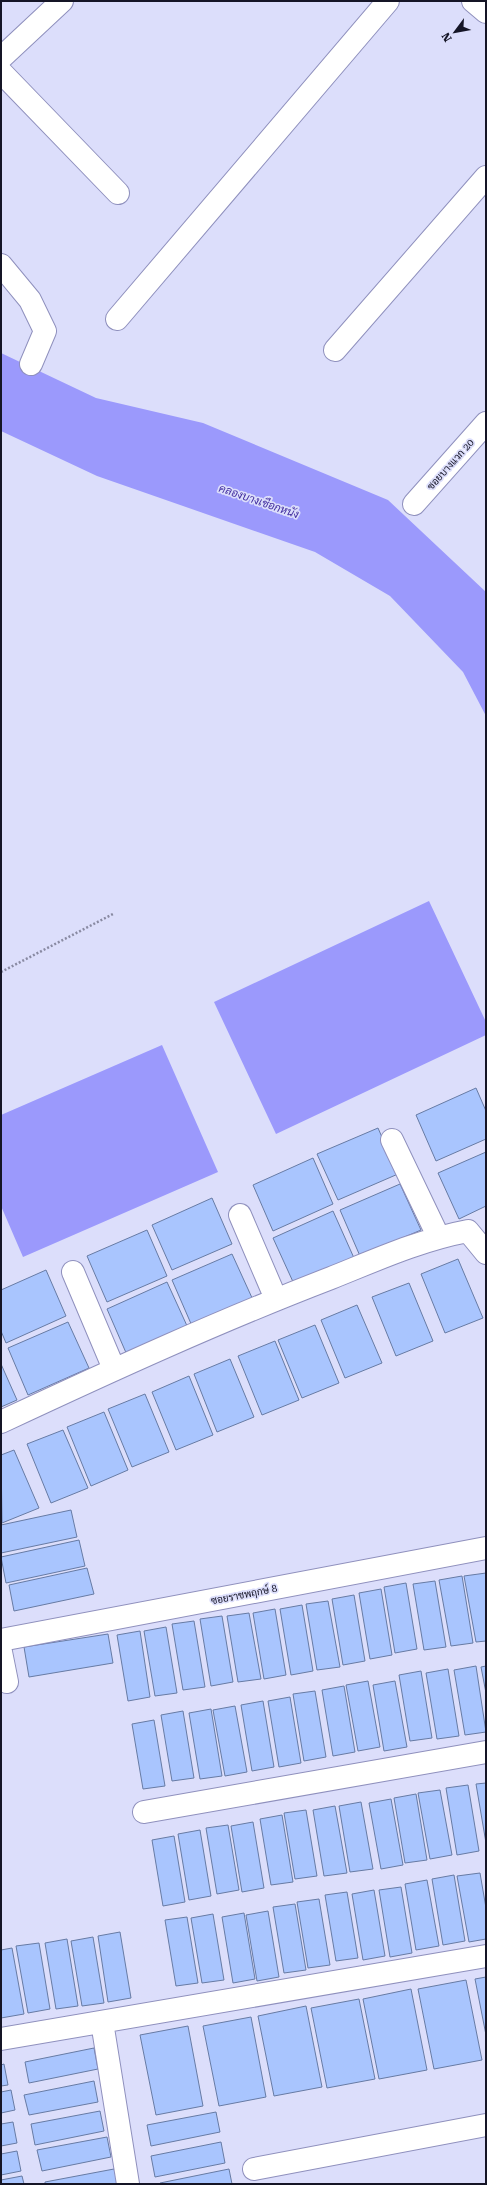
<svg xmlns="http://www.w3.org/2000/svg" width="487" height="2185" font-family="'Roboto Serif',Sarabun,serif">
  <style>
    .water { fill: #9b99fc }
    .building { fill: #a9c5fe; stroke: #677ba4 }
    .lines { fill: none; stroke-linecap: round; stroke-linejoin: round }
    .minor-casing { stroke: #8f90bd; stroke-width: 24 }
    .path { stroke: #898aa2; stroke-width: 2.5; stroke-dasharray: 2 2; stroke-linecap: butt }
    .minor { stroke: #fff; stroke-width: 22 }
    .labels { text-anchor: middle; stroke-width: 3.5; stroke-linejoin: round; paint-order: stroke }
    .street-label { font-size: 10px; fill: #151526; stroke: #dcdefb }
    .water-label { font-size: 11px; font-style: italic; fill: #432fa0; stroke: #dcdefb }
  </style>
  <rect width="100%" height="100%" fill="#dcdefb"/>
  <path class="water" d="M1 353 96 398 203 423 388 500 486 592V716L463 672 390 596 315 552 97 476 1 431Z
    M429 901 486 1022V1035L276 1134 214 1002Z
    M162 1045 218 1172 23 1257 1 1206V1115Z"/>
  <path class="building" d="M476 1088 486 1111V1139L436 1161 416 1115Z
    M378 1128 398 1174 338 1200 317 1154Z
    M486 1152V1206L459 1219 438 1173Z
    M313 1158 333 1204 273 1231 253 1185Z
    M400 1184 421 1230 360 1256 340 1210Z
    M212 1198 232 1244 172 1270 152 1225Z
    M333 1211 354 1258 294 1284 273 1238Z
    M147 1230 167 1276 107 1302 87 1256Z
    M232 1254 253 1300 192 1326 172 1280Z
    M458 1259 483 1318 445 1333 421 1274Z
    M46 1270 66 1316 6 1343 1 1331V1290Z
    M167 1282 188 1328 127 1355 107 1309Z
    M409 1283 433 1341 396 1356 372 1297Z
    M357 1305 382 1363 345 1378 321 1320Z
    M68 1322 89 1368 28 1395 8 1348Z
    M315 1325 339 1383 302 1398 278 1340Z
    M275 1341 299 1400 262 1415 238 1356Z
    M230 1359 254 1417 217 1432 194 1374Z
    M1 1364 17 1400 1 1407Z
    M189 1376 213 1435 176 1450 152 1392Z
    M145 1394 169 1452 132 1467 108 1409Z
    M104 1412 128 1470 91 1486 67 1427Z
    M63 1430 88 1488 51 1503 27 1444Z
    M14 1450 39 1508 2 1523 1 1455Z
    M71 1510 77 1537 1 1553V1525Z
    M79 1540 85 1566 6 1583 1 1557Z
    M87 1568 94 1594 14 1611 9 1585Z
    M486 1573V1641L476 1642 464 1576Z
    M462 1576 473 1643 451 1646 439 1580Z
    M435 1581 446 1647 424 1650 413 1584Z
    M406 1583 417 1649 395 1653 384 1587Z
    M381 1589 392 1655 370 1659 359 1593Z
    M354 1595 365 1661 343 1665 332 1599Z
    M328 1601 340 1667 317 1670 306 1604Z
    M302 1605 313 1671 291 1675 280 1609Z
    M275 1609 286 1675 264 1679 253 1613Z
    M249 1613 261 1679 238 1682 227 1616Z
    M222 1616 233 1682 211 1686 200 1619Z
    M194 1621 205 1687 183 1690 172 1624Z
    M166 1627 177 1693 155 1696 144 1631Z
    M140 1631 150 1697 128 1701 117 1635Z
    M108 1634 113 1663 29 1677 24 1647Z
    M476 1666 486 1732 465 1735 454 1670Z
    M486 1666V1693L481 1667Z
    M448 1669 459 1736 437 1739 426 1673Z
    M421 1671 432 1738 410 1741 399 1675Z
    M368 1681 380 1747 358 1751 346 1685Z
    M395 1681 407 1747 384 1751 373 1685Z
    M344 1686 355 1752 333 1756 322 1690Z
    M315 1691 326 1757 304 1761 293 1694Z
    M290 1697 301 1763 279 1767 268 1701Z
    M263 1701 274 1767 252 1771 241 1705Z
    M235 1706 247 1772 225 1776 213 1710Z
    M211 1709 222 1776 200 1779 189 1713Z
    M183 1711 194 1778 172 1781 161 1715Z
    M154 1720 165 1786 143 1789 132 1724Z
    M486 1783V1843L476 1784Z
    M468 1785 479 1851 457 1855 446 1788Z
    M440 1790 452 1855 430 1859 418 1793Z
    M416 1794 427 1860 405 1863 394 1798Z
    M391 1799 403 1865 381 1869 369 1803Z
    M361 1802 373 1869 350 1872 339 1806Z
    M335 1806 347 1873 324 1876 313 1810Z
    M306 1810 317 1876 295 1879 284 1813Z
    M282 1815 293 1882 271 1885 260 1819Z
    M253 1822 264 1888 242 1892 231 1826Z
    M228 1825 239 1890 217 1894 206 1828Z
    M200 1830 211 1896 189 1900 178 1834Z
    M174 1836 185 1902 163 1906 152 1840Z
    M480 1873 486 1908V1939L469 1942 457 1876Z
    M454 1875 465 1941 443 1945 432 1879Z
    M427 1880 439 1946 416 1950 405 1884Z
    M401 1887 412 1953 390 1957 379 1890Z
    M374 1890 385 1956 363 1960 352 1894Z
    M347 1892 358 1958 336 1961 325 1895Z
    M319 1899 330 1965 308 1968 297 1902Z
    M295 1904 306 1970 284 1973 273 1907Z
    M268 1911 279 1977 257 1981 246 1915Z
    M244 1913 255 1979 233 1983 222 1917Z
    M213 1914 224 1980 202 1983 191 1918Z
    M187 1917 198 1983 176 1986 165 1920Z
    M120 1932 131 1998 108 2002 98 1936Z
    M93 1937 104 2003 82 2006 71 1941Z
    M67 1939 78 2006 56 2009 45 1943Z
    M39 1943 50 2009 28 2013 16 1946Z
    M12 1948 24 2014 1 2018V1950Z
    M486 1977V2035L475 1979Z
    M466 1980 482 2060 434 2069 418 1989Z
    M411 1989 427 2070 379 2079 363 1999Z
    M359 1999 375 2079 327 2088 311 2008Z
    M306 2006 322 2087 274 2096 258 2016Z
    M251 2017 266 2097 219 2106 203 2026Z
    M188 2026 203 2106 156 2115 140 2035Z
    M94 2048 98 2069 29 2083 25 2062Z
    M4 2064 8 2085 1 2086V2065Z
    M94 2081 98 2102 29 2115 24 2095Z
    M11 2090 15 2110 1 2113V2092Z
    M100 2111 104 2131 35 2145 31 2124Z
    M216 2112 220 2132 151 2146 147 2125Z
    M13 2122 17 2143 1 2146V2124Z
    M107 2137 111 2157 42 2171 37 2150Z
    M221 2142 225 2163 155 2177 151 2156Z
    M17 2151 21 2171 1 2175V2154Z
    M114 2169 118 2184H45V2182Z
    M229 2169 232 2184H160V2183Z
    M22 2176 24 2184H1V2180Z"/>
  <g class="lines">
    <defs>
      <path id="minor" d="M473 1 486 12
        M1 58 62 1
        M1 72 118 193
        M1 265 30 300 45 331 31 364
        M117 319 388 1
        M335 350 486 177
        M414 504 486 423
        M392 1140 438 1236
        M240 1215 276 1299
        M73 1272 114 1369
        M1 1422C110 1371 219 1321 331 1278 376 1260 420 1240 468 1231L486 1253
        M1 1640 486 1548
        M1 1652 7 1682
        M144 1812 486 1752
        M102 2022 128 2184
        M1 2039 486 1956
        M254 2169 486 2125"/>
    </defs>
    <use href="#minor" class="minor-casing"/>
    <path class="path" d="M1 972 113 914"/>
    <use href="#minor" class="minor"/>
  </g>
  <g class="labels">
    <g class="street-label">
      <text transform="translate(450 464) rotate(-48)" y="4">ซอยบางแวก 20</text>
      <text transform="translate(244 1594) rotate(-11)" y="4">ซอยราชพฤกษ์ 8</text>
    </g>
    <g class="water-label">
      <text transform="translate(259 501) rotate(19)" y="4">คลองบางเชือกหนัง</text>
    </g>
  </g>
  <rect width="487" height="2185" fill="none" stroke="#151526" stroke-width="4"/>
  <g transform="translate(455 32) rotate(238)" stroke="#dcdefb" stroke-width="3" paint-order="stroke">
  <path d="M0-3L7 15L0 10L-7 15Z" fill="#151526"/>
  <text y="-6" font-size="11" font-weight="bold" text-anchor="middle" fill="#151526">N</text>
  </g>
</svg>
